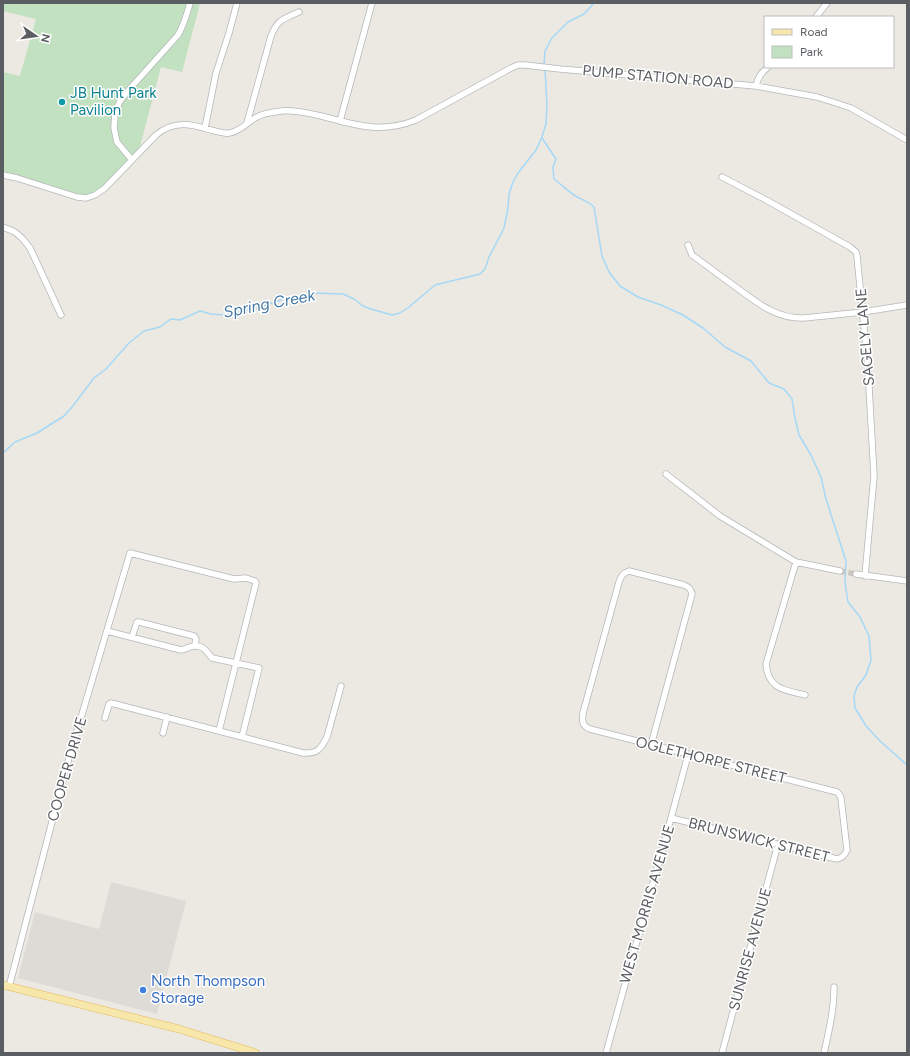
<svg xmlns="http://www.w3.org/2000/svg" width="910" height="1056" font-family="Figtree,sans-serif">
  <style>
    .industrial { fill: #dddbd6 }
    .green { fill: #c1e1c0 }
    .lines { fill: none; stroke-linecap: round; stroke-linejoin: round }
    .stream { stroke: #a6d8f7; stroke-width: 1.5 }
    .minor-tunnel { stroke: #c7c6c1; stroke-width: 5.5; stroke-dasharray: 5.5 3; stroke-linecap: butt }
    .minor-casing { stroke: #b4b7bb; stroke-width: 7 }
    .major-casing { stroke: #e4b961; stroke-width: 8 }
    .minor { stroke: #fff; stroke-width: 5.5 }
    .major { stroke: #f8e7aa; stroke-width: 7 }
    .culture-dot { fill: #0f9aa8; stroke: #fff; stroke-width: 1.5 }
    .shop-dot { fill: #3f7fe0; stroke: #fff; stroke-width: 1.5 }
    .labels { text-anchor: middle; stroke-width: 3; stroke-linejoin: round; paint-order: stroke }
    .street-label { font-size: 15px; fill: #5a5d61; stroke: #fff }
    .culture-label { font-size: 15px; fill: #0d838f; stroke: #fff; text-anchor: start }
    .shop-label { font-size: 15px; fill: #366cbe; stroke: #fff; text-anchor: start }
    .water-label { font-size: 16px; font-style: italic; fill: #457aa7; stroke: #fff }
  </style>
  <rect width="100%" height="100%" fill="#ebe9e1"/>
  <path class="industrial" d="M111 882 186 901 157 1014 18 978 35 912 99 929Z"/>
  <path class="green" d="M3 3H200L182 72 161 67 138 154 105 188 86 198 3 175V72L20 76 36 19 3 11Z"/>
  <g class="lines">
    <path class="stream" d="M544 65 545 51 552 38 568 22 584 14 594 3
      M542 138 556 159 553 167 554 179C562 185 569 192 577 197 583 200 589 202 594 207L602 256 609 272 620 286 638 297 661 305 683 315 703 328 725 347 751 361 769 383 784 389 792 399 795 418 799 435 811 455 821 477 826 499 846 561 845 583 848 602 860 617 869 636 871 660 866 675 857 687 854 696 855 708 866 726 880 741 907 765
      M3 453 15 442 37 433 64 416 72 407 94 378 106 369 129 343 144 331 160 327 171 319 180 320 200 311 211 314 226 315 257 308 287 298 312 293 343 294 354 299 363 306 371 309 392 315 400 313 409 307 435 285 480 274 485 269 489 257 504 228 508 208 509 194 513 182 518 173 536 150 542 137 546 124 547 105 545 69"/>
    <path class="minor-tunnel" d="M840 571 856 574"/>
    <defs>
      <path id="minor" d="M816 17 827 3
        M756 86C758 77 761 73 768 67
        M340 121 372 3
        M247 123 271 36C278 19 283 19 299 12
        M205 128 216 73 229 33 237 3
        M132 160 117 142 114 128 115 113 120 101 127 92 178 35C184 25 187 14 190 3
        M3 175 17 178 77 197 86 198 95 195 105 188 156 135C174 120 190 124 211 130 216 131 223 134 229 133 239 132 247 123 255 118 263 113 273 112 282 111 295 110 308 113 321 116 356 125 381 134 416 120L511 68 518 65H525L560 69 756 86 817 97 836 103 851 108 867 117 907 140
        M722 177 768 201 850 247 856 252 857 256 868 369 874 476 865 576
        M3 227 15 232 22 238 30 248 61 315
        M688 245 692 255C706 265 719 275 733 285 755 301 775 319 804 318L863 312 907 305
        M666 474 720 516 796 562 840 571
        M796 562 766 664C768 689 784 690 805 695
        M856 574 907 581
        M107 631 181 650C185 650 186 648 190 647 201 643 206 650 212 658L259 668 242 737
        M132 637 137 622H139L194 636 196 639 195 645
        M219 731 303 753C317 754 321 749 327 737L341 686
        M163 733 167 717
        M651 745 692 594C691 589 689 587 684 585L629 571C623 573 621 576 619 582L583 713C582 721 582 726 590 729L837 792 839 794 841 798 847 850C845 855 842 858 837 859L671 818
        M9 987 66 768 130 553 234 579 246 578 255 581 256 583 219 731 111 703 109 704 105 718
        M606 1053 671 818 688 755
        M722 1053 778 844
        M824 1053C829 1031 834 1010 834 987"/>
      <path id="major" d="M3 985 179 1029 256 1053"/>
    </defs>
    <use href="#minor" class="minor-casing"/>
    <use href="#major" class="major-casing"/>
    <use href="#minor" class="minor"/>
    <use href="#major" class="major"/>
  </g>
  <circle class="culture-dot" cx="62" cy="102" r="4"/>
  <circle class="shop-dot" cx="143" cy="990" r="4"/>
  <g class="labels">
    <g class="street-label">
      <text transform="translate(658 77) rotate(5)" y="5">PUMP STATION ROAD</text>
      <text transform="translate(865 337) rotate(-95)" y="5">SAGELY LANE</text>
      <text transform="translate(711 760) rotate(14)" y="5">OGLETHORPE STREET</text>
      <text transform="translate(67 769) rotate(-74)" y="5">COOPER DRIVE</text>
      <text transform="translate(759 840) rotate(14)" y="5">BRUNSWICK STREET</text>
      <text transform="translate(647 904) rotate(-74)" y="5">WEST MORRIS AVENUE</text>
      <text transform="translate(750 949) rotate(-75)" y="5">SUNRISE AVENUE</text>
    </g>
    <g class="culture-label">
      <text x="70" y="98">JB Hunt Park<tspan x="70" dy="17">Pavilion</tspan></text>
    </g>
    <g class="shop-label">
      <text x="151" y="986">North Thompson<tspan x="151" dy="17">Storage</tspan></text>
    </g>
    <g class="water-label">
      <text transform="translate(269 303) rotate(-11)" y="6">Spring Creek</text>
    </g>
  </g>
  <rect width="910" height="1056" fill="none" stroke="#5a5d61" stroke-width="8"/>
  <rect x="764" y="16" width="130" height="52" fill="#ffffff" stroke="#bdbec0"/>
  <rect x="772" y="29" width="20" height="6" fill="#f8e7aa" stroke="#bdbec0"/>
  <text x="800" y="36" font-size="12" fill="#5a5d61">Road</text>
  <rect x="772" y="46" width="20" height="12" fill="#c1e1c0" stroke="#bdbec0"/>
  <text x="800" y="56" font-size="12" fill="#5a5d61">Park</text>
  <g transform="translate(36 36) rotate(103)" stroke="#ffffff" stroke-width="3" paint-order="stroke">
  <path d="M0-3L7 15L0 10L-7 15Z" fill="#5a5d61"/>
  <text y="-6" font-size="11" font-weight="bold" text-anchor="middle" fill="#5a5d61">N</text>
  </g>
</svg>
